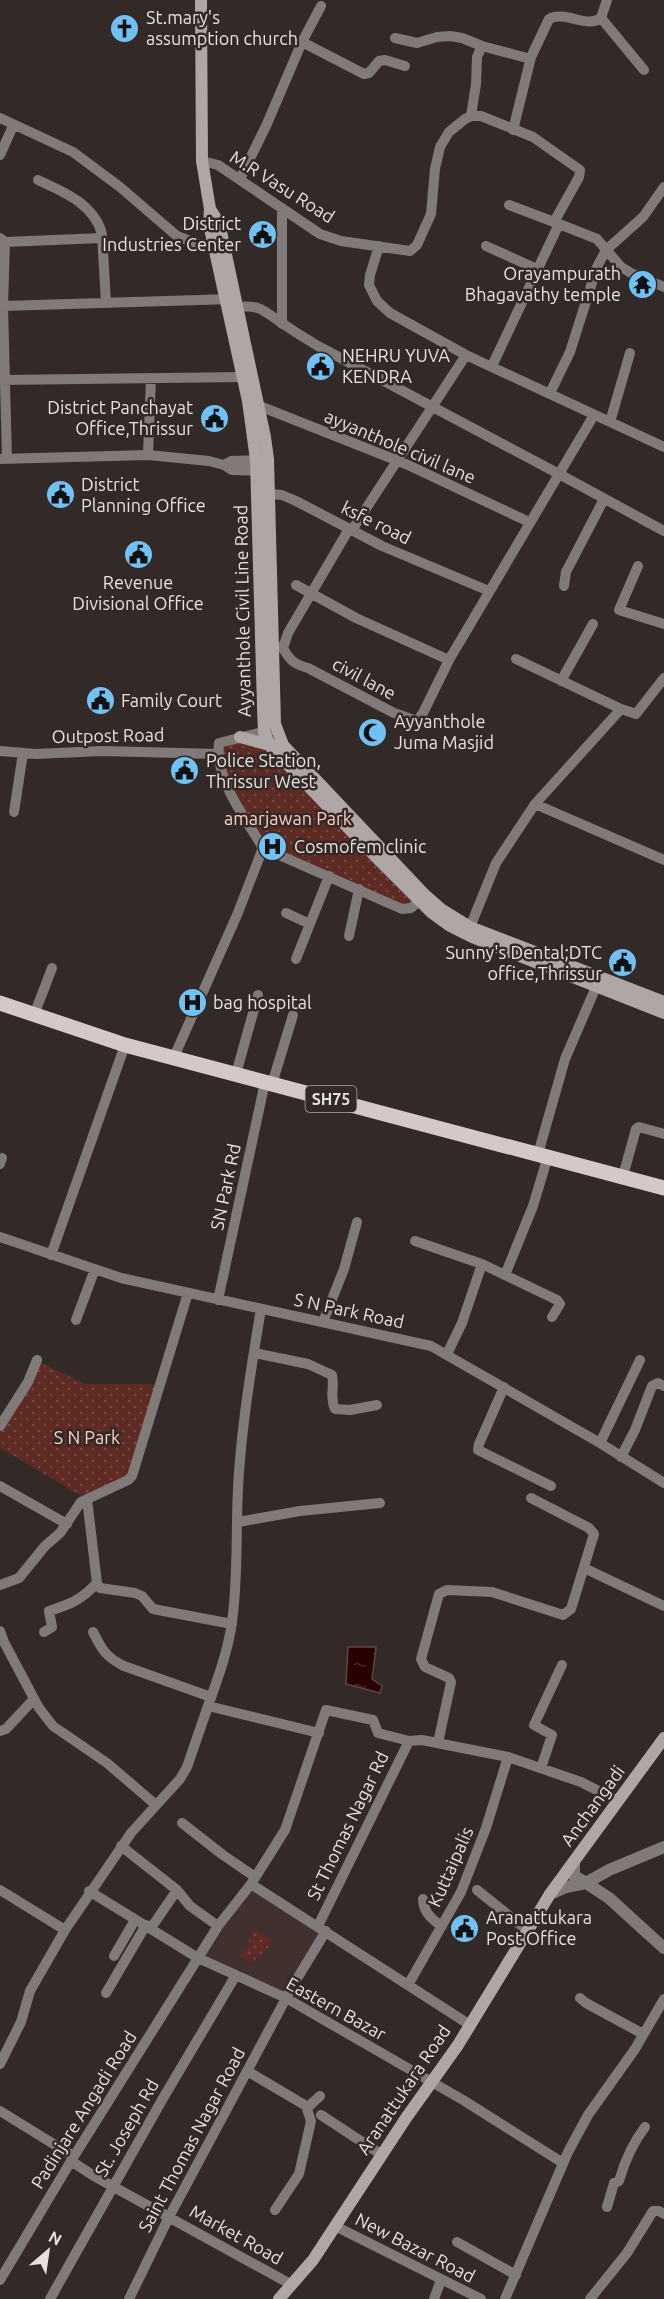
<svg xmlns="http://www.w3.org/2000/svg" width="664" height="2299" font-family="Ubuntu,sans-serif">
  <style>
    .built { fill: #41312e }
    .park { fill: url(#park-dots) }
    .water { fill: url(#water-ripples); stroke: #634444; stroke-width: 1.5 }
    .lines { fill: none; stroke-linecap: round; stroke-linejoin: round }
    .minor { stroke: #807a79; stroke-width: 10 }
    .tertiary { stroke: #807a79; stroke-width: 12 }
    .secondary { stroke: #afa7a5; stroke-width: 12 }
    .primary { stroke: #d4c9c7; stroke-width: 15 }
    .labels { text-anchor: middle; stroke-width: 5; stroke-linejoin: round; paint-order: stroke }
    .shield { fill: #332a28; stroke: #b1a9a8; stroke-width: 1.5 }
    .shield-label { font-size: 16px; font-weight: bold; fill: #e7e0df }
    .poi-label { font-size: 18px; fill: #e7e0df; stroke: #332a28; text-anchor: start }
    .street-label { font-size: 18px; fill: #e7e0df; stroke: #332a28 }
    .park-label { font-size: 18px; fill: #fecbc4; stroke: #332a28 }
  </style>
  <defs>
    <pattern id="park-dots" width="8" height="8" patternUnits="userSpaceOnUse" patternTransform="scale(1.5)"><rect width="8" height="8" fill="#5e2a24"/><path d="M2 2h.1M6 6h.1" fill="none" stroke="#754943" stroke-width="1.8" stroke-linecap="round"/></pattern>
    <pattern id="water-ripples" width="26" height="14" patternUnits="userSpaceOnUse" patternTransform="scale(1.5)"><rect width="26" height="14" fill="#2a0101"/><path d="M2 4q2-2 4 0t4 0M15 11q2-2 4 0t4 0" fill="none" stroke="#492626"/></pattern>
  </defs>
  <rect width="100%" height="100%" fill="#332a28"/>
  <path class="built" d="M252 1888 322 1932 285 1994 202 1957Z"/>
  <path class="park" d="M240 737 270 748 418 901 410 908 264 848 228 788 219 744Z
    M41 1363 85 1384H161L132 1476 87 1499 0 1448V1431Z
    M255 1929 272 1940V1945C267 1947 258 1958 251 1963L240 1955 251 1946 249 1941 252 1930Z"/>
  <path class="water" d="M348 1647H376L372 1679 382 1686 380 1693 346 1684Z"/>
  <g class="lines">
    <path class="minor" d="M601 18 644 70
      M395 38 417 43 437 37 450 36 462 38 482 46
      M302 42 364 74 369 73 379 61 385 60 405 66
      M471 116 476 84 477 57 482 46 527 58 531 57 549 19C565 10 587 29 601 18L607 0
      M0 118 73 152 120 187 177 236 198 244H213
      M513 130 531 57
      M0 155 13 126
      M202 161 218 165 320 234 341 241 410 251 417 245 431 214 435 169 440 147 449 132 465 119 471 116H481L533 137 580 170 579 177 554 222 597 239 621 267 631 273 664 287
      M240 179 266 126 302 42 321 6
      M38 180C64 192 94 204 102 234L106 303
      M509 205 554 222
      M282 208V324
      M0 238 5 242 3 306 232 299
      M5 242 102 238
      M379 246 370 275 369 285 377 301 390 313 466 355 664 447
      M486 246 537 269
      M0 306H3L7 459
      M237 307C263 304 265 313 285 325 296 333 307 339 318 346L559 474 594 415
      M492 366 559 224
      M0 380 243 377
      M550 393 570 352 597 267 606 250 643 217 664 187
      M257 405 406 464 529 522
      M610 422 630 353
      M148 455 151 378
      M0 459 148 455 209 461 224 465 232 470 265 471
      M224 465 231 461 262 460
      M269 494 282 495 296 501 382 546 489 591
      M352 530 466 355
      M638 566 619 610 664 624
      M296 585 356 618 449 660
      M564 586 566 572 604 499
      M272 646 283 648C290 660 293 664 308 668L394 713 417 721 423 713 449 660 559 474 664 531
      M283 648 288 633 349 529
      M516 659 621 709
      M561 681 593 624
      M0 751 36 754 102 751 218 754
      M535 804 664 860
      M14 812 23 753
      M263 848 402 909 411 908 419 901
      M286 913 310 924
      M468 932 496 863 535 804 621 709 636 714 664 678
      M349 936 359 889
      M296 959 329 876
      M34 1015 52 968
      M174 1057 237 915 263 848C245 817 215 781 219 743L271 730
      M236 1074 258 995
      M272 1084 293 1015
      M538 1154 565 1059 596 987
      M0 1164 2 1158
      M623 1176 636 1129 639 1127 664 1134
      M0 1237 121 1278 431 1346 600 1443 664 1483
      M415 1241 482 1264 557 1300 560 1304 552 1317
      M51 1255 125 1045
      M505 1275 533 1206 548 1156
      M218 1300 265 1082
      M76 1320 95 1269
      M323 1322 344 1269 357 1222
      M254 1353 308 1364 332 1375C335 1389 329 1396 335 1409L350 1410 377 1405
      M447 1354 462 1323 482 1264
      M504 1387 479 1444 478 1450 551 1486
      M0 1426 28 1382 37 1360
      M600 1443 640 1360
      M621 1457 635 1430 652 1386 658 1383 664 1386
      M0 1486 67 1524
      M87 1499 97 1583 100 1588 135 1593 142 1596 153 1609 232 1624
      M238 1522 300 1511 380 1503
      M584 1568 664 1606
      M0 1585 19 1578 45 1546 60 1533 81 1502 128 1480 132 1476 188 1293
      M0 1631 4 1642 39 1708 53 1726 107 1763 156 1805
      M44 1632 52 1627 49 1611C71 1604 81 1600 97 1583
      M93 1632C102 1650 106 1657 124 1666L211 1697
      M208 1706C218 1678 228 1651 232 1622 239 1573 235 1522 239 1472 243 1417 252 1363 261 1309
      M0 1731 6 1729 34 1699
      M438 1743 451 1682 449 1678 425 1667 421 1659 439 1594 447 1590 492 1592 557 1613 563 1615 571 1609 594 1534 589 1528 531 1498
      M541 1768 552 1735 534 1725 562 1665
      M182 1823 223 1855 255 1877
      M121 1846 177 1890 190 1906 218 1926
      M251 1884 285 1830 326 1710 373 1720 378 1733 409 1741 422 1740 508 1757 581 1782 618 1801
      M0 1890 65 1930
      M477 1890 528 1931
      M89 1891 198 1958 286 1998 463 2100 563 2163
      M423 1899C423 1912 432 1920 442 1926
      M318 1926 409 1741
      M151 1928 177 1890
      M114 1956 135 1920
      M408 1985 461 1892 486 1828 508 1757
      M106 1993 146 1925
      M580 1998 586 2003 643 2034
      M0 2064 21 2022 30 1991 65 1930 131 1833 180 1779 187 1767 208 1706 319 1733
      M247 2071 308 2107 320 2096
      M0 2111 73 2156
      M321 2115 382 2155
      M71 2161 94 2176 292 2285
      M607 2207 614 2183 619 2181C625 2160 632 2144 645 2127
      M275 2210 299 2174 311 2121 306 2106
      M335 2226 481 2299
      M457 2242 516 2275
      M0 2280 71 2161 218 1926 251 1884 470 2025
      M50 2299 162 2100 236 1975
      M129 2299 169 2217 292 1987 326 1931
      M434 2299 441 2280
      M505 2299 568 2152 588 2115 635 2049 664 1999
      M590 2299 627 2253 653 2211H659L664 2214"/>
    <path class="tertiary" d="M574 1864V1876L586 1883 609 1870 664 1847
      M550 1894 566 1887 586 1883 609 1898 664 1948"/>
    <path class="secondary" d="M201 0 202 161 210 209 209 224 248 401 256 460 263 707 264 732 271 747 379 860 432 913 450 926 472 937 664 1013
      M210 209 217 220 222 236 265 437 268 459 275 724 283 745 425 895 441 909 470 927 664 1002
      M240 737 273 746
      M279 2299 313 2260 406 2118 458 2045 550 1894 664 1738"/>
    <path class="primary" d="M0 1003 125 1045 664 1188"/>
  </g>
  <defs>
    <symbol id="church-disc" viewBox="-11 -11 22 22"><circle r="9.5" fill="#70c1f4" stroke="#332a28"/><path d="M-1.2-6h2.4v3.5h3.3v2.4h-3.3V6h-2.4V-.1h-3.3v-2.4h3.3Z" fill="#111"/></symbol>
    <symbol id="civic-disc" viewBox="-11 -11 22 22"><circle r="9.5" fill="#70c1f4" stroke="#332a28"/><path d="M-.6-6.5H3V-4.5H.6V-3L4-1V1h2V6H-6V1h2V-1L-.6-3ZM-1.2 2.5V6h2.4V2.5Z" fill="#111"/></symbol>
    <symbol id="temple-disc" viewBox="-11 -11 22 22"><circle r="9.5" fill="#70c1f4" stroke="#332a28"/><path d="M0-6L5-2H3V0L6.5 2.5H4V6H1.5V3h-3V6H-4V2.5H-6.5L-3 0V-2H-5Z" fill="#111"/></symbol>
    <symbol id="mosque-disc" viewBox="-11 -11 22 22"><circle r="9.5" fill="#70c1f4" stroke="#332a28"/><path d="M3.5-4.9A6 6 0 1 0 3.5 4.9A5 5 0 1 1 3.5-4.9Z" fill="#111"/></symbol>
    <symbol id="hospital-disc" viewBox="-11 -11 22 22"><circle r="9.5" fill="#70c1f4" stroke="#332a28"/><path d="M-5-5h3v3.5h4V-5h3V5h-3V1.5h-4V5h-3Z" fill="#111"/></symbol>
  </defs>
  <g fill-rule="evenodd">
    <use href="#church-disc" x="108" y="12" width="33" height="33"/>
    <use href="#civic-disc" x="246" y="218" width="33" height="33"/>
    <use href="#temple-disc" x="626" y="268" width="33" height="33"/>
    <use href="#civic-disc" x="304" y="350" width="33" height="33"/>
    <use href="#civic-disc" x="198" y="402" width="33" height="33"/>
    <use href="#civic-disc" x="44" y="478" width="33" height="33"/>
    <use href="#civic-disc" x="122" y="538" width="33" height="33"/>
    <use href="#civic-disc" x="84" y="684" width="33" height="33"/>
    <use href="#mosque-disc" x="356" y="716" width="33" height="33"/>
    <use href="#civic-disc" x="168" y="754" width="33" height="33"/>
    <use href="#hospital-disc" x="256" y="830" width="33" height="33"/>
    <use href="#civic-disc" x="606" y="946" width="33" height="33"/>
    <use href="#hospital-disc" x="176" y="986" width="33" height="33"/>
    <use href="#civic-disc" x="448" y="1912" width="33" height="33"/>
  </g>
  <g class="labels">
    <rect class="shield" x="305.5" y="1086" width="51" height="26" rx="4.5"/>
    <g class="shield-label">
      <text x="331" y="1105">SH75</text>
    </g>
    <g class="poi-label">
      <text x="146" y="24">St.mary's<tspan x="146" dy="21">assumption church</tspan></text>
      <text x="241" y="230" text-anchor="end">District<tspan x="241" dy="21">Industries Center</tspan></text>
      <text x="621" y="280" text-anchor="end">Orayampurath<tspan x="621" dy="21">Bhagavathy temple</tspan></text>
      <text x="342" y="362">NEHRU YUVA<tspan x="342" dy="21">KENDRA</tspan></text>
      <text x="193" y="414" text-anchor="end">District Panchayat<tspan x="193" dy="21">Office,Thrissur</tspan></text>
      <text x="81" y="491">District<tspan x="81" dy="21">Planning Office</tspan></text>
      <text x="138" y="589" text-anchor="middle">Revenue<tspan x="138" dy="21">Divisional Office</tspan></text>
      <text x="121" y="707">Family Court</text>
      <text x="394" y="728">Ayyanthole<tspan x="394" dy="21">Juma Masjid</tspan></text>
      <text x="206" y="767">Police Station,<tspan x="206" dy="21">Thrissur West</tspan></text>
      <text x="294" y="853">Cosmofem clinic</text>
      <text x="602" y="959" text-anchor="end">Sunny's Dental;DTC<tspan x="602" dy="21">office,Thrissur</tspan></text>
      <text x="213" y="1009">bag hospital</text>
      <text x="486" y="1924">Aranattukara<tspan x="486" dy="21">Post Office</tspan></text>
    </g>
    <g class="street-label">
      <text transform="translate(282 187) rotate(32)" y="6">M.R Vasu Road</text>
      <text transform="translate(400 447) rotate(23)" y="6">ayyanthole civil lane</text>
      <text transform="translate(376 523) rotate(26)" y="6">ksfe road</text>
      <text transform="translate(243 611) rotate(-91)" y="6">Ayyanthole Civil Line Road</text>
      <text transform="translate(364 679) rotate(28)" y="6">civil lane</text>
      <text transform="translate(108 736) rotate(-1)" y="6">Outpost Road</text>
      <text transform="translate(226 1187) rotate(-78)" y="6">SN Park Rd</text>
      <text transform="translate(349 1311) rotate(12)" y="6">S N Park Road</text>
      <text transform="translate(593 1806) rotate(-54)" y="6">Anchangadi</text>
      <text transform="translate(348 1826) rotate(-64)" y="6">St Thomas Nagar Rd</text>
      <text transform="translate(451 1867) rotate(-66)" y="6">Kuttaipalis</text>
      <text transform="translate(336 2009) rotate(29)" y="6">Eastern Bazar</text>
      <text transform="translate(404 2090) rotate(-56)" y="6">Aranattukara Road</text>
      <text transform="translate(84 2110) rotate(-58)" y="6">Padinjare Angadi Road</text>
      <text transform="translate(127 2128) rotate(-60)" y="6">St. Joseph Rd</text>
      <text transform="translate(192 2140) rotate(-62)" y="6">Saint Thomas Nagar Road</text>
      <text transform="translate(236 2235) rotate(29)" y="6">Market Road</text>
      <text transform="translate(415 2248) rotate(27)" y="6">New Bazar Road</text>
    </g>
    <g class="park-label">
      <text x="288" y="825">amarjawan Park</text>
      <text x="87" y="1444">S N Park</text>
    </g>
  </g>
  <g transform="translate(48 2251) rotate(29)" stroke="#332a28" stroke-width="4.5" paint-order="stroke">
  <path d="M0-4.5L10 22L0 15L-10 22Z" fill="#e7e0df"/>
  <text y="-9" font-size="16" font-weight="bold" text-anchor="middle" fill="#e7e0df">N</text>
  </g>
</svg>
